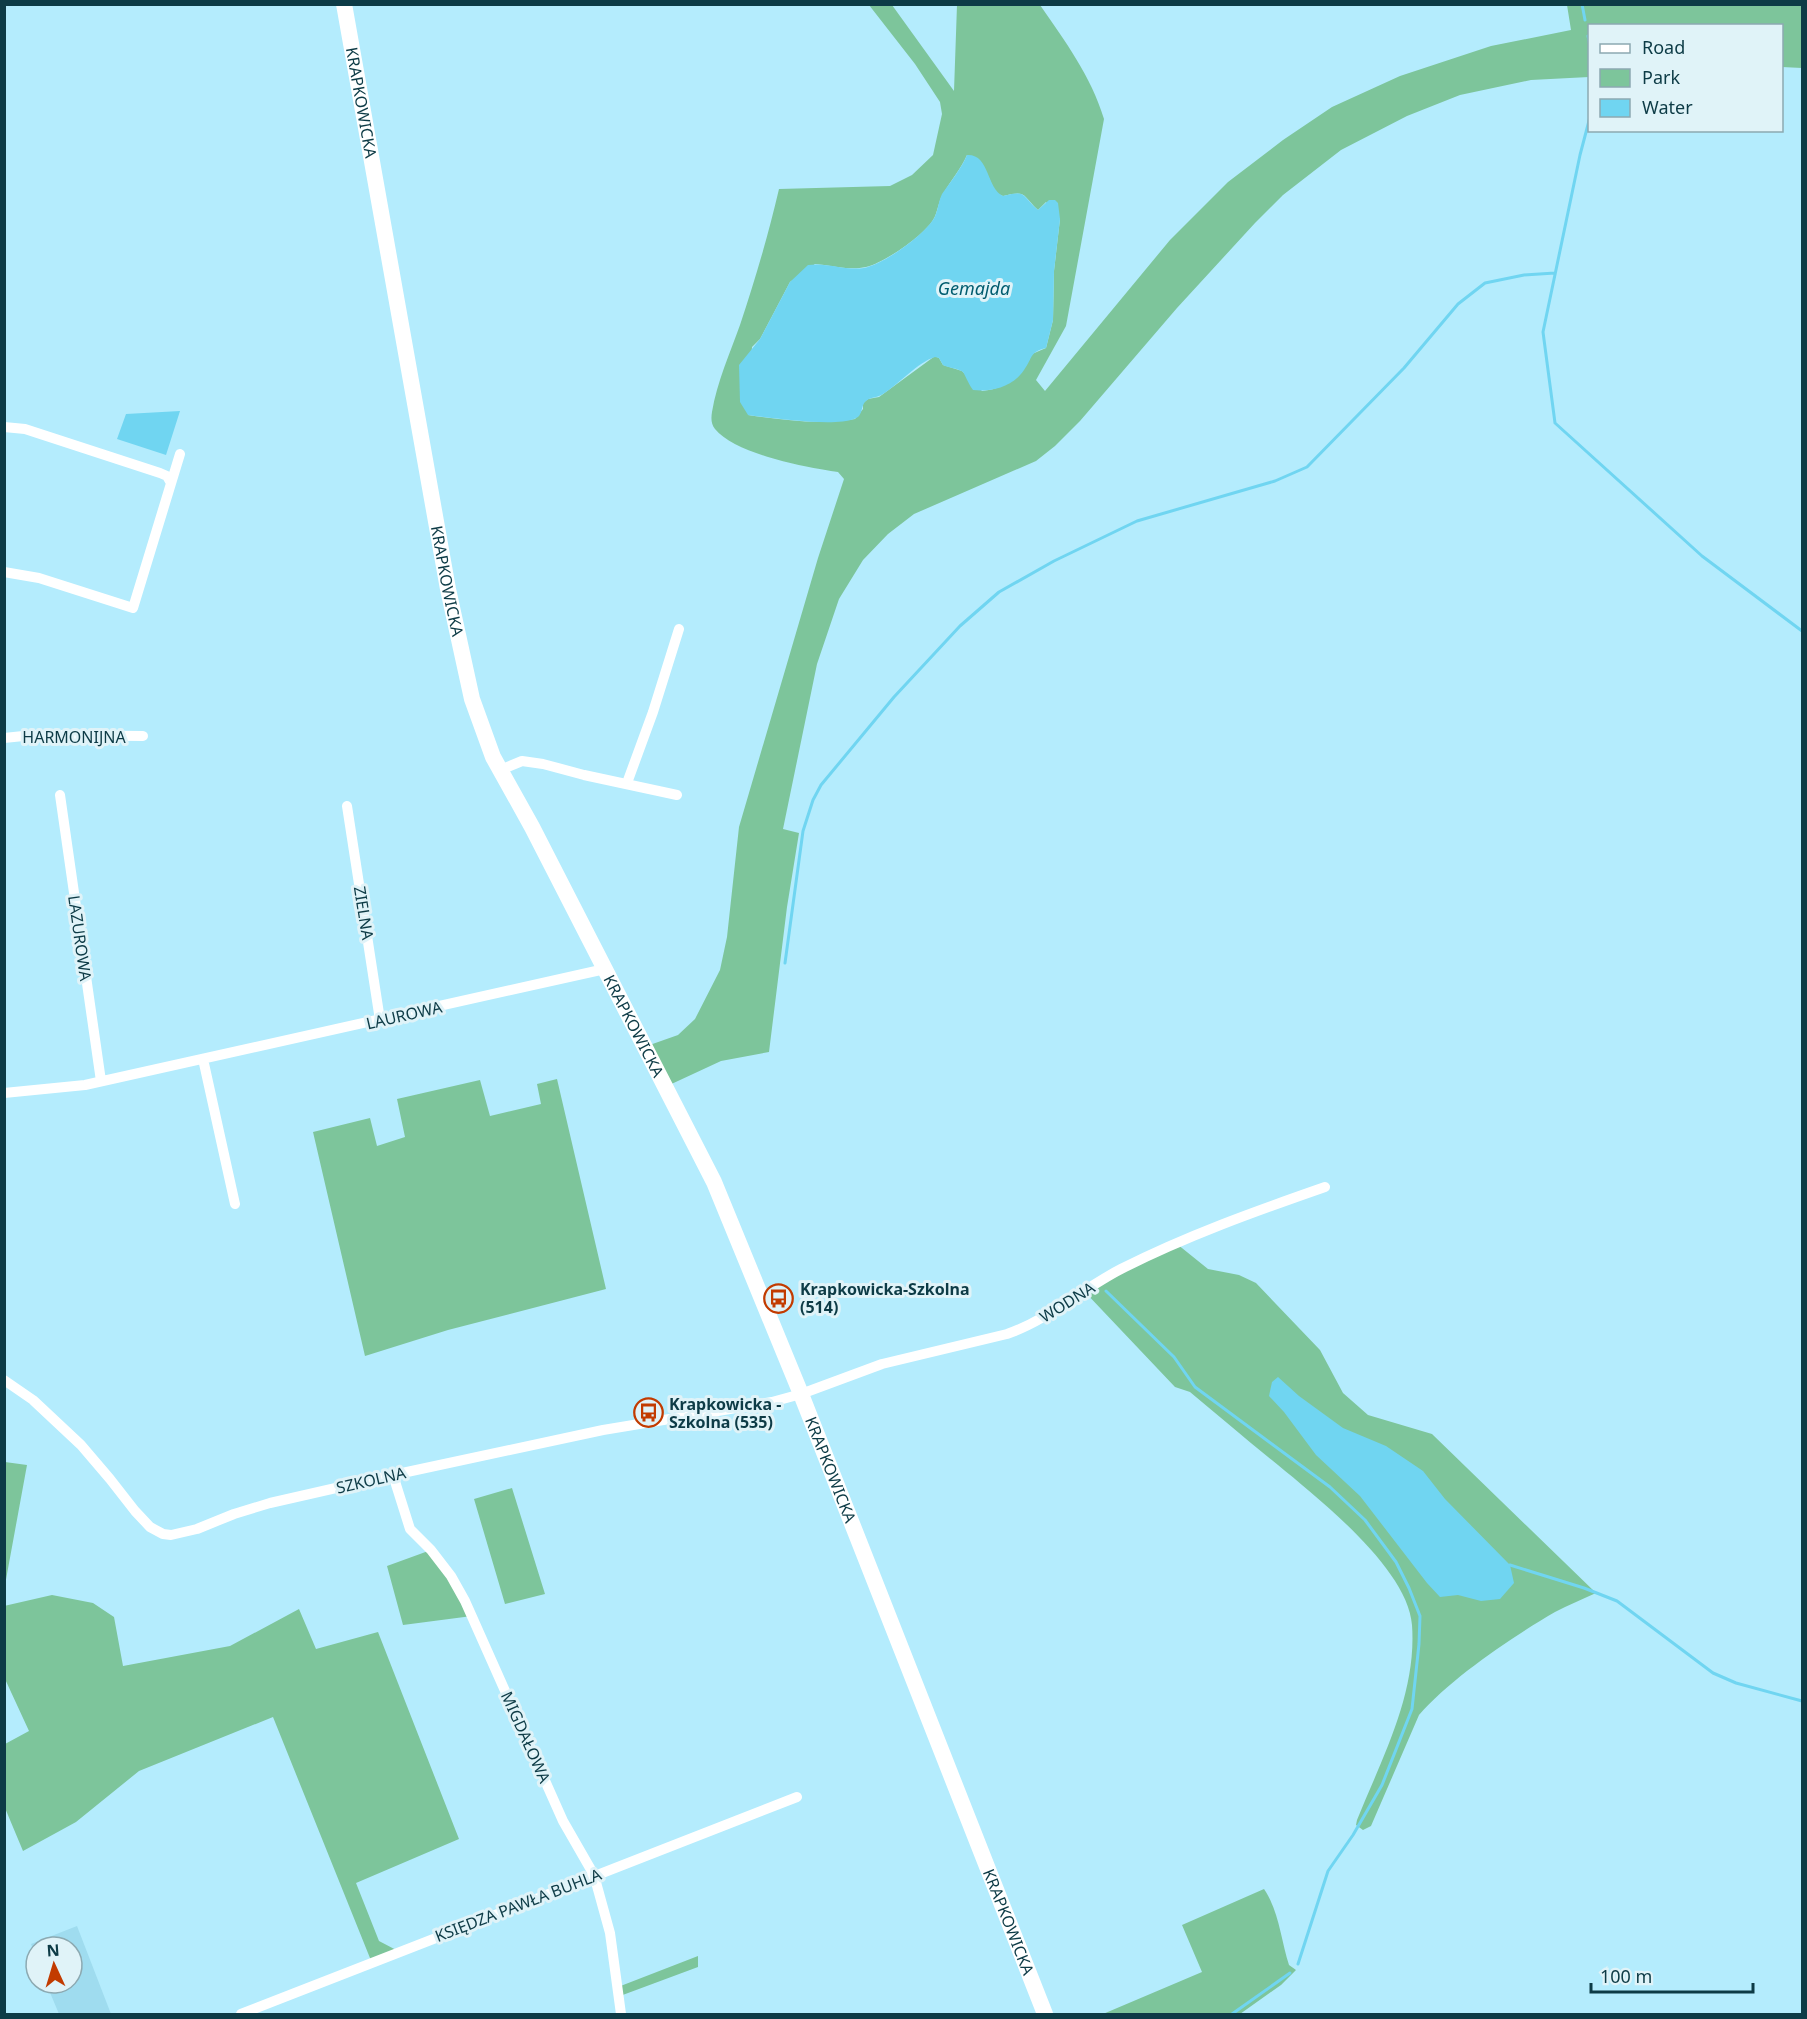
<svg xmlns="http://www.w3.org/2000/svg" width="1807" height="2019" font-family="'Noto Sans',sans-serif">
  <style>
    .built { fill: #9fdcef }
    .green { fill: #7dc59b; fill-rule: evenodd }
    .water { fill: #70d5f1 }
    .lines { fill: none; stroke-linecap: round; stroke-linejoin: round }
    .stream { stroke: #70d5f1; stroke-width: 3 }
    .minor { stroke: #fff; stroke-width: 10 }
    .primary { stroke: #fff; stroke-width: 16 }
    .labels { text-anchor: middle; stroke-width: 6; stroke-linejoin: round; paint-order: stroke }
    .street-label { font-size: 16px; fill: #0d3b46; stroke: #e0f3f8 }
    .poi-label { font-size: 16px; font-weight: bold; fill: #0d3b46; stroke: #e0f3f8; text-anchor: start }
    .water-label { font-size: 18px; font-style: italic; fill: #005c6f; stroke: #e0f3f8 }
  </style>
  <rect width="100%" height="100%" fill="#b4ecfd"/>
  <path class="built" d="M77 1926 111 2014H59L46 1983H72V1947H36V1958L31 1944Z"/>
  <path class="green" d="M869 5H892L954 91 957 5H1040C1065 41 1091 76 1104 119L1066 326 1036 380 1045 391 1170 240 1228 182 1283 140 1332 107 1400 76 1491 46 1571 30 1567 5H1802V68L1782 67V26H1590L1589 77 1531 80 1460 95 1407 116 1341 150 1283 195 1255 223 1177 308 1080 421 1055 446 1036 461 914 514 888 534 863 560 839 599 817 664 783 829 799 833 787 907 769 1052 721 1061 665 1087 644 1047 678 1035 695 1019 720 970 727 937 739 827 818 558 844 479 838 472C808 468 735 454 715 429 711 424 711 418 712 412 717 382 730 353 740 325 755 280 768 236 779 189L890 186 912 175 933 155 942 114 940 102 915 64ZM967 155 988 176 996 193 1003 196C1027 190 1022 195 1038 210L1046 202 1060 219 1054 271 1053 320 1046 348 1032 354C1022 376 1006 389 982 391L962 371 943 365 939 358 935 356 879 397 868 399 863 403V409L855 419C819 425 783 420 748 415L752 347 760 339 790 282 815 264C832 265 848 271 866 267 884 263 923 236 933 220 938 212 938 202 943 194 951 180 961 169 967 155Z
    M557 1079 606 1289 448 1330 365 1356 313 1132 370 1118 377 1146 405 1137 397 1099 480 1080 490 1116 541 1104 537 1084Z
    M1177 1244 1208 1269 1239 1275 1256 1283 1320 1350 1343 1393 1368 1415 1432 1434 1596 1593C1583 1599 1568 1605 1555 1612 1512 1637 1451 1678 1419 1715L1371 1826 1363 1830 1356 1825 1357 1820C1382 1758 1417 1694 1412 1625 1408 1569 1319 1499 1278 1465 1248 1441 1219 1416 1190 1392L1175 1387 1084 1291Z
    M5 1462 27 1465 5 1585 4 1462Z
    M512 1488 545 1594 505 1604 474 1499Z
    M431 1550 472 1616 403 1625 387 1566Z
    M52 1595 93 1603 114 1617 123 1666 230 1646 299 1609 316 1649 378 1632 459 1839 356 1883 379 1941 400 1952 372 1963 273 1717 139 1771 76 1822 23 1851 5 1808V1744L29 1731 5 1679 4 1606Z
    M1264 1889C1279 1911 1281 1940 1289 1965L1296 1970 1281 1985 1240 2014H1103L1202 1972 1182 1925Z
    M698 1956V1967L620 1996 618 1987Z"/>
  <path class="water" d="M967 155C990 154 986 188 1003 196 1027 190 1021 195 1038 210L1049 200H1055L1058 203 1060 219 1054 271 1053 320 1046 348C1029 352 1033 358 1024 370 1013 387 991 392 973 390 969 385 964 373 963 372 958 368 948 368 943 365L939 358 935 357C918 362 899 384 883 394 877 398 870 397 866 401 860 406 864 416 854 419 834 427 771 418 748 415L740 402 739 365 760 339 790 282 808 265C827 262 845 271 864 268 884 264 921 237 933 220 938 213 938 202 942 194 951 181 961 169 967 155Z
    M180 411 166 455 117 439 126 414Z
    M1278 1377 1299 1396 1343 1428 1386 1446 1423 1471 1445 1499 1510 1565 1514 1583 1500 1599 1481 1601 1458 1595 1440 1597 1427 1583 1360 1496 1316 1455 1284 1412 1269 1396 1272 1382Z"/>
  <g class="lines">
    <path class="stream" d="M1582 4 1585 20
      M1588 36 1590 46
      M1590 117 1580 155 1543 332 1555 423 1702 556 1802 631
      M785 963 803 831 813 800 821 785 894 697 960 626 999 592 1054 561 1137 521 1275 481 1307 467 1404 368 1458 304 1485 283 1524 275 1555 273
      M1106 1291 1174 1357 1195 1387 1330 1487 1365 1520 1396 1562 1409 1588 1420 1616 1419 1644 1412 1709 1382 1785 1353 1835 1328 1871 1298 1964
      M1510 1565 1584 1588 1617 1601 1713 1673 1736 1683 1802 1701
      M1232 2014 1290 1973"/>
    <path class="minor" d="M4 427 25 429 160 473 167 476 171 483
      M4 572 39 578 133 608 180 454
      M4 738 33 735 143 736
      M500 770 522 761 543 764 584 775 677 795
      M627 783 653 712 679 629
      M60 795 101 1081
      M347 806 380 1020
      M203 1059 235 1204
      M4 1093 85 1085 605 969
      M4 1380 33 1400 81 1445 110 1479 135 1511 150 1527 163 1534 171 1535 197 1529 234 1514 270 1503 393 1475 603 1430 772 1402 801 1394 882 1364 1007 1334C1048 1320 1082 1289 1121 1269 1186 1236 1256 1211 1325 1187
      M393 1475 410 1529 431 1550 451 1576 465 1601 563 1821 594 1875 610 1933 621 2014
      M241 2014 797 1797"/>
    <path class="primary" id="s1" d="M344 4 448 589 472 699 493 757 532 827 714 1182 801 1394 1045 2014"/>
  </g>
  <defs>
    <symbol id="bus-ring" viewBox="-11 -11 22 22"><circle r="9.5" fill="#e0f3f8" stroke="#c23b00" stroke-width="1.5"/><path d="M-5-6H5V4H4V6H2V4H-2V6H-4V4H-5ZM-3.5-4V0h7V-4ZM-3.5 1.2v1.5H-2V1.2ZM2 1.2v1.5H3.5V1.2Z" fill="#c23b00"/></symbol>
  </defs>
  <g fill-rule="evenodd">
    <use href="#bus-ring" x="762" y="1282" width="33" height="33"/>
    <use href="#bus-ring" x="632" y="1396" width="33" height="33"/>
  </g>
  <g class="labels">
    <g class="street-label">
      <text dy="6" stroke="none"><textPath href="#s1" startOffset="100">KRAPKOWICKA</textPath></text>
      <text dy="6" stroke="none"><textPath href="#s1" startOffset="586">KRAPKOWICKA</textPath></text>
      <text x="74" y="743">HARMONIJNA</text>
      <text transform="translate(364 913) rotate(81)" y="6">ZIELNA</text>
      <text transform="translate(80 938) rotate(82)" y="6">LAZUROWA</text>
      <text transform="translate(404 1015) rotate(-13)" y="6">LAUROWA</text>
      <text dy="6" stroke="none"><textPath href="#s1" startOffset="1072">KRAPKOWICKA</textPath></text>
      <text transform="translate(1067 1302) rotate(-32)" y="6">WODNA</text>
      <text dy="6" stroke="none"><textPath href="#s1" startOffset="1558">KRAPKOWICKA</textPath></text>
      <text transform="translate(371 1480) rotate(-13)" y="6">SZKOLNA</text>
      <text transform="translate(526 1737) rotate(66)" y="6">MIGDAŁOWA</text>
      <text transform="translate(518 1905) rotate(-21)" y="6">KSIĘDZA PAWŁA BUHLA</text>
      <text dy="6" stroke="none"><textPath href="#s1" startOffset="2044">KRAPKOWICKA</textPath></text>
    </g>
    <g class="poi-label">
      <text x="800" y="1295">Krapkowicka-Szkolna<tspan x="800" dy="18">(514)</tspan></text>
      <text x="669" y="1410">Krapkowicka -<tspan x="669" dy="18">Szkolna (535)</tspan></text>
    </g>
    <g class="water-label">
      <text x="974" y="295">Gemajda</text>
    </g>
  </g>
  <rect width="1807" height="2019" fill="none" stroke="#0d3b46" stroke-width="12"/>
  <rect x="1588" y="24" width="195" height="108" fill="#e0f3f8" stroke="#8ca9b1" stroke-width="1.5"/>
  <rect x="1600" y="44" width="30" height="9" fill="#ffffff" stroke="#8ca9b1" stroke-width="1.5"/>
  <text x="1642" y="54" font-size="18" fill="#0d3b46">Road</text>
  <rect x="1600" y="69" width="30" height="18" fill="#7dc59b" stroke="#8ca9b1" stroke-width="1.5"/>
  <text x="1642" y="84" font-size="18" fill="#0d3b46">Park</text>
  <rect x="1600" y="99" width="30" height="18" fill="#70d5f1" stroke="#8ca9b1" stroke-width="1.5"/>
  <text x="1642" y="114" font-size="18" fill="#0d3b46">Water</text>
  <g transform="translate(54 1965) rotate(356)"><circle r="28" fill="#e0f3f8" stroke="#8ca9b1" stroke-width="1.5"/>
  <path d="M0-4.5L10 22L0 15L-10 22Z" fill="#c23b00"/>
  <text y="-9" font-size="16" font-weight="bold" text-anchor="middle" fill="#0d3b46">N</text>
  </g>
  <path d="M1591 1983v9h162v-9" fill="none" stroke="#0d3b46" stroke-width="3"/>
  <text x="1600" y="1983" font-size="18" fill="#0d3b46" stroke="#e0f3f8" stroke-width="4.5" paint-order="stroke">100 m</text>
</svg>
